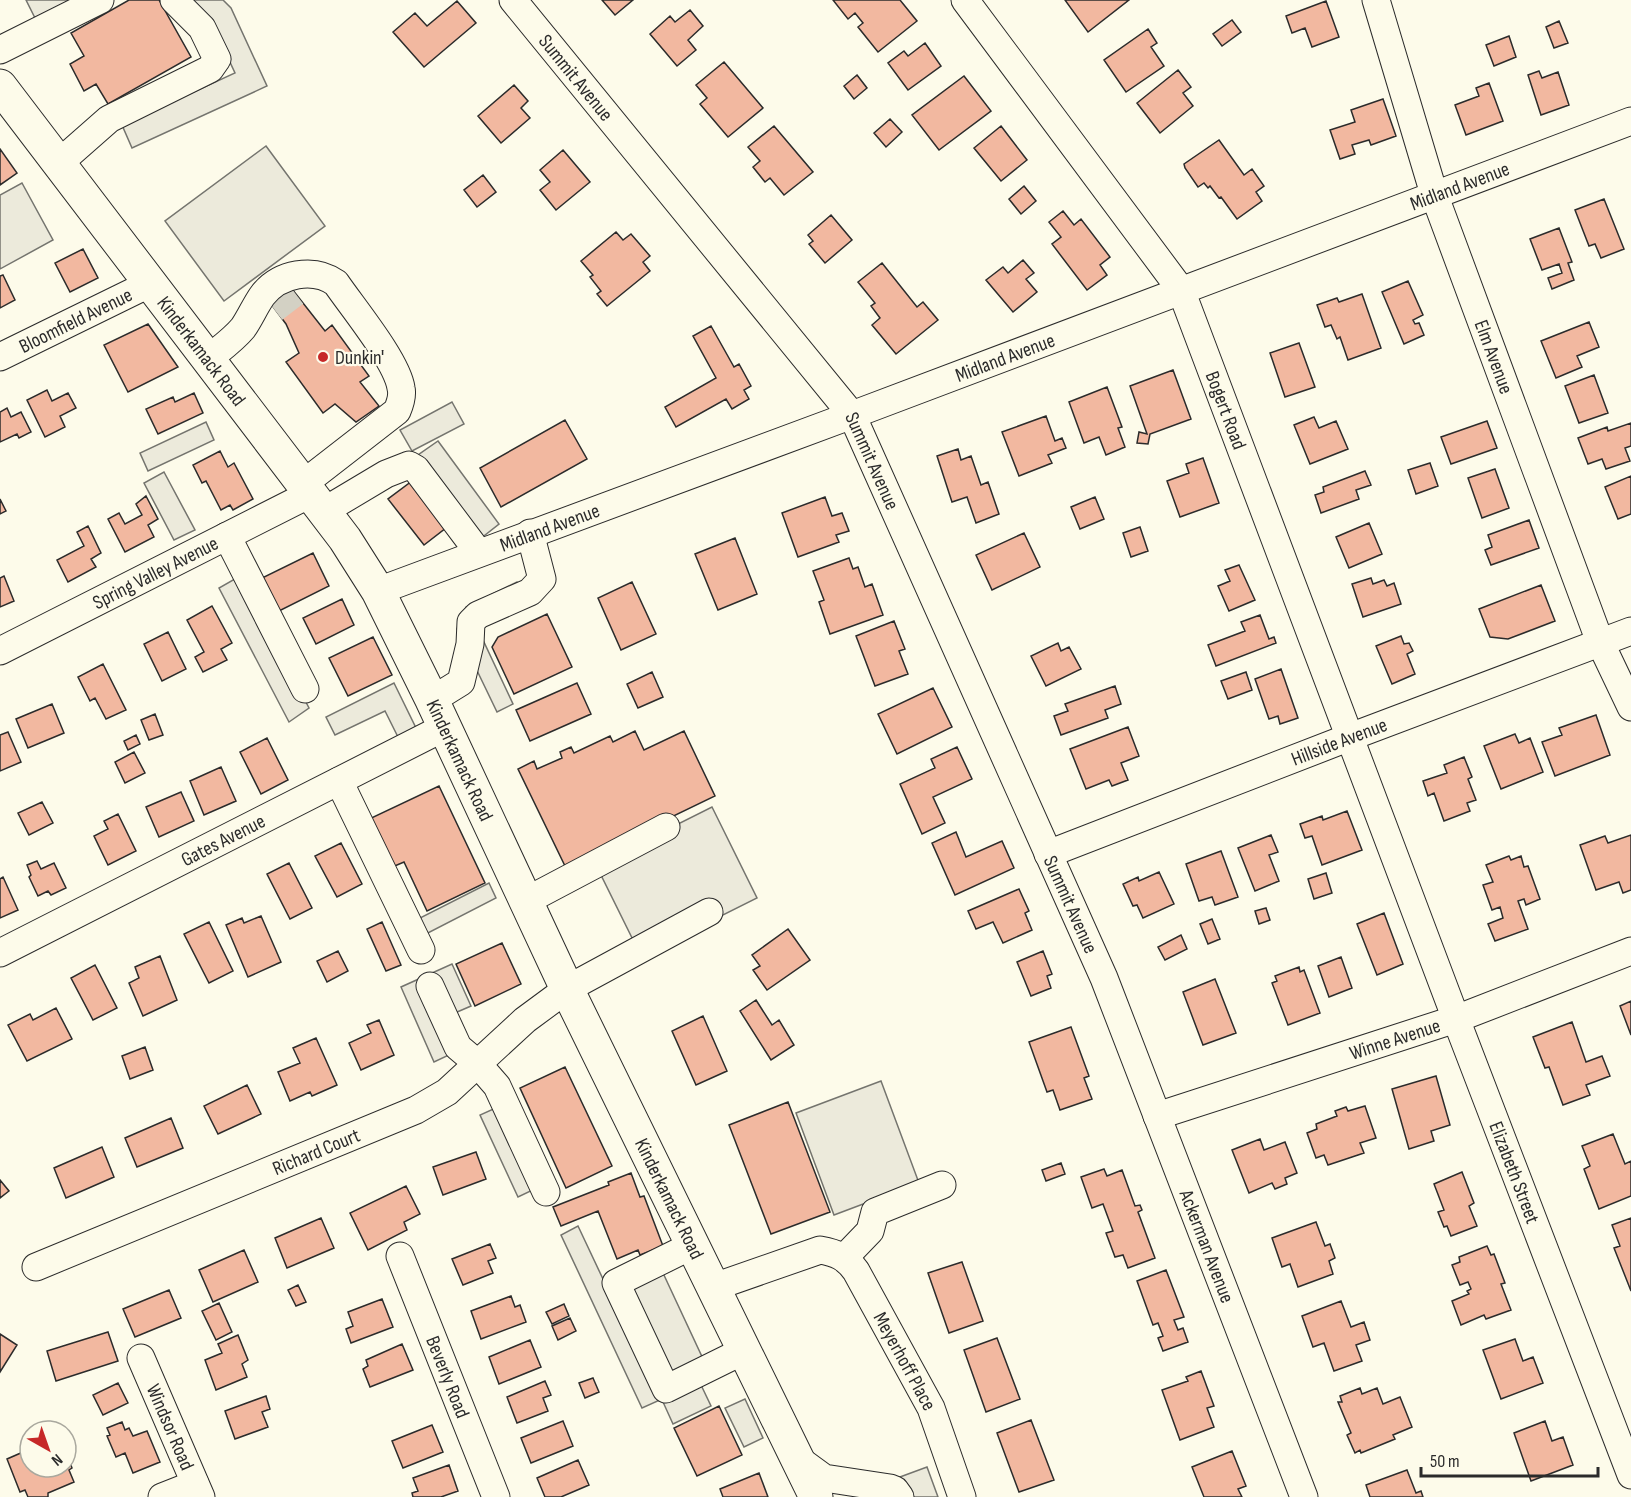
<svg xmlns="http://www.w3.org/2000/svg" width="1631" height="1497" font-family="'Sofia Sans Condensed',sans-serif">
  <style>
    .parking { fill: #eceadb; stroke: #74746e; stroke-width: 1.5 }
    .building { fill: #f2b8a0; stroke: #2b2b2b; stroke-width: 1.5 }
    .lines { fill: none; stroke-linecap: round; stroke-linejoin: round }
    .minor-tunnel { stroke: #d3d1c4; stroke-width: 27; stroke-dasharray: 27 14; stroke-linecap: butt }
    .minor-casing { stroke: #2b2b2b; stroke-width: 29 }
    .major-casing { stroke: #2b2b2b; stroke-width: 35 }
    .minor { stroke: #fdfbea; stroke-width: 27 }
    .major { stroke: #fdfbea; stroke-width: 33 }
    .poi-dot { fill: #c62828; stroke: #fdfbea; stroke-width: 2 }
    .labels { text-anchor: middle; stroke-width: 4.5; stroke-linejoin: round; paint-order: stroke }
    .street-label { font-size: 20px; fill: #2b2b2b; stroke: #fdfbea }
    .poi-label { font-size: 20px; fill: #2b2b2b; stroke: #fdfbea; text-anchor: start }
  </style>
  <rect width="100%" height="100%" fill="#fdfbea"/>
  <path class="parking" d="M26 0H70L35 18Z
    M191 0H223L231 8 267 86 132 148 122 125 235 73 211 22Z
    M266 146 325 226 224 301 165 221Z
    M22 183 53 240 0 269V195Z
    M452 402 464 424 412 451 400 430Z
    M206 422 214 440 148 471 140 453Z
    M438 441 499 524 480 539 418 455Z
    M164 472 195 530 174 540 144 483Z
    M240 576 309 708 289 722 219 588Z
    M517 582 526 601 476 625 513 704 497 712 457 629 466 607Z
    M394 683 416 728 398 737 385 711 335 735 326 717Z
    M712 807 757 898 641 956 596 865Z
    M489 883 496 898 424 935 416 920Z
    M452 964 471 1006 434 1022 449 1055 434 1062 401 987Z
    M881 1081 919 1183 834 1215 796 1113Z
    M500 1106 537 1188 518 1197 480 1115Z
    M578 1226 660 1400 642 1408 561 1235Z
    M663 1273 704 1361 672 1376 631 1288Z
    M701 1385 711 1406 673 1424 663 1402Z
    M745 1399 763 1438 744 1447 725 1408Z
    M927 1467 938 1497H886L881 1484Z"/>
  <path class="building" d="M129 0H159L191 57 108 104 96 84 84 91 70 64 84 56 71 33Z
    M602 0H633L615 15Z
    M833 0H900L917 21 878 52 858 27 863 23 855 13 848 19Z
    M1065 0H1129L1088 32Z
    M457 1 476 23 424 67 393 32 415 13 427 26Z
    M1326 1 1339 37 1312 47 1305 28 1292 33 1286 16Z
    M690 10 703 26 688 40 696 50 677 66 650 34 670 16 675 22Z
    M1232 20 1241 32 1222 46 1213 34Z
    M1559 21 1568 43 1554 48 1546 27Z
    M1148 29 1157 43 1151 47 1164 66 1126 92 1104 60Z
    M1509 36 1516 57 1494 66 1486 45Z
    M925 43 941 66 908 90 888 63 904 51 908 56Z
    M724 62 763 108 728 137 700 104 707 98 696 85Z
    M1178 70 1191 87 1183 93 1193 106 1160 133 1137 103Z
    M1539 71 1542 78 1558 72 1569 105 1541 115 1528 75Z
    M857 75 867 88 854 99 844 86Z
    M964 76 991 111 939 150 912 115Z
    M1489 83 1503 121 1466 135 1455 105 1479 96 1476 88Z
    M514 85 528 101 521 108 530 118 501 143 478 116Z
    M1383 99 1396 136 1371 145 1369 140 1352 145 1355 154 1340 159 1330 130 1355 122 1351 110Z
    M890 119 902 132 886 147 874 133Z
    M774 126 813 172 784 195 770 178 765 182 753 167 760 161 748 147Z
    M1001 126 1027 160 1001 181 974 148Z
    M1219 140 1244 175 1252 169 1264 186 1256 192 1262 201 1237 219 1221 197 1219 198 1210 186 1208 188 1204 183 1198 187 1185 168 1184 164Z
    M0 149 17 173 0 185Z
    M563 150 590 182 556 210 540 190 550 182 540 170Z
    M483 175 496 192 477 207 464 190Z
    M1024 186 1036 201 1021 214 1009 199Z
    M1604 199 1624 249 1601 258 1595 244 1589 246 1575 210Z
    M1063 211 1074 225 1081 219 1110 257 1100 265 1107 275 1087 290 1052 244 1061 237 1049 222Z
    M831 215 852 240 825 263 809 244 813 241 808 235Z
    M1559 228 1572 262 1568 263 1574 280 1552 289 1548 278 1562 273 1559 264 1542 270 1530 239Z
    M616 232 623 240 631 234 650 256 643 262 650 271 607 306 597 294 601 291 590 277 593 275 581 261Z
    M83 249 98 278 70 292 55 263Z
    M1023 260 1034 273 1026 279 1037 292 1013 312 986 280 1003 267 1008 273Z
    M882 263 917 307 923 302 938 320 896 354 872 325 880 318 871 306 875 303 858 282Z
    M3 275 15 300 0 308V276Z
    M1408 281 1423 315 1413 320 1415 324 1419 323 1424 335 1404 344 1382 292Z
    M292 289 325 331 332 325 369 376 360 382 379 406 356 422 335 404 323 413 286 362 299 353 286 324 271 304Z
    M1362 294 1381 348 1348 360 1340 337 1337 339 1331 325 1325 327 1317 305 1337 298 1339 302Z
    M1589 322 1599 347 1577 356 1582 367 1556 378 1541 341Z
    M148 324 178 367 128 392 104 345Z
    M711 326 734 367 739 364 751 386 744 390 749 399 732 409 726 399 676 427 665 407 716 378 693 336Z
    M1299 343 1315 387 1285 397 1270 353Z
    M1173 370 1191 419 1150 434 1148 444 1137 443 1139 432 1147 434 1130 386Z
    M1594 375 1608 413 1579 423 1565 386Z
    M1107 387 1122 427 1118 428 1125 447 1106 455 1099 437 1084 443 1069 402Z
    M47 390 52 401 68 393 76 408 60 416 65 427 45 437 27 400Z
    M194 393 203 413 158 434 146 409 173 397 175 402Z
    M7 408 11 417 21 412 31 432 19 438 17 434 0 442V412Z
    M1046 416 1055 441 1062 438 1066 448 1048 455 1052 463 1019 476 1002 432Z
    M1314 417 1319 428 1336 421 1348 449 1310 464 1294 425Z
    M565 420 587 459 501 507 480 468Z
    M1487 421 1497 448 1451 464 1441 437Z
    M1631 423V446L1625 448 1630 461 1606 469 1602 459 1588 464 1578 438 1607 427 1608 431Z
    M958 449 961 460 971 456 981 485 988 482 999 514 976 523 967 497 952 502 937 456Z
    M220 451 228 467 234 463 253 499 233 510 230 505 221 510 206 481 202 483 193 465Z
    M1203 458 1219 503 1180 517 1167 481 1189 473 1186 464Z
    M1430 463 1438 486 1416 494 1408 470Z
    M1495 469 1509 508 1482 518 1468 478Z
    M1365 471 1371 485 1356 490 1359 499 1321 513 1315 495 1324 492 1323 487Z
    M1631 476V514L1618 519 1605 487Z
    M416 478 451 524 424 545 388 499Z
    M146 496 158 519 148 525 154 537 125 552 108 519 119 513 125 524 142 515 136 504Z
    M825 497 832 516 842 513 849 531 836 535 839 542 798 557 782 513Z
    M1095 497 1104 519 1080 529 1071 507Z
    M0 499 6 511 0 514Z
    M1529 520 1539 548 1491 565 1485 550 1492 547 1488 535Z
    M1369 523 1382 554 1349 568 1336 537Z
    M88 526 101 553 91 559 96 567 68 582 57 560 84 546 77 532Z
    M1140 527 1148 551 1131 557 1123 533Z
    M1024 533 1040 567 992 590 976 555Z
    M735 538 757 594 718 610 695 554Z
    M313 553 329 586 279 611 262 578Z
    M849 558 853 569 858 567 865 587 872 584 883 615 830 634 819 602 824 600 813 571Z
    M1239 565 1255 600 1229 611 1218 586 1230 581 1225 570Z
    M4 576 14 601 0 607V578Z
    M1371 578 1373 584 1384 580 1387 586 1394 583 1401 604 1363 617 1352 584Z
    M632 582 656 634 621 650 598 598Z
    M1541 585 1555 621 1508 639 1490 637 1479 609Z
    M342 599 354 625 316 644 303 618Z
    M212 606 232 643 221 649 227 660 203 672 195 657 204 652 187 620Z
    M547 614 572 667 514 694 492 647 498 637Z
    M1260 615 1269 639 1274 637 1276 643 1216 666 1208 645 1245 631 1241 622Z
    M894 621 905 649 899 651 908 674 875 686 856 636Z
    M168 632 186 669 162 681 144 644Z
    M1401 636 1404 644 1409 643 1413 651 1407 654 1415 674 1392 684 1376 646Z
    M373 637 392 675 348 696 329 658Z
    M1058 643 1061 651 1069 647 1081 669 1046 686 1031 656Z
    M103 664 126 710 106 719 95 698 90 701 78 677Z
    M1281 669 1298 718 1280 724 1278 716 1269 719 1255 679Z
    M652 672 663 697 638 708 627 684Z
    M1246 672 1252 690 1228 699 1221 681Z
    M577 683 591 714 530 741 516 710Z
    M1115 686 1121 704 1105 710 1108 718 1061 735 1054 716 1068 711 1065 704Z
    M933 688 952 727 897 754 878 714Z
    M52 704 64 733 28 748 16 719Z
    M155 714 163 735 149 740 141 720Z
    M1596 715 1610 755 1555 776 1542 742 1562 735 1559 728Z
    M1128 727 1139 756 1121 763 1128 780 1112 786 1109 780 1086 789 1070 749Z
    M635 731 644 750 684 731 715 796 566 868 518 769 534 761 537 769 562 758 560 752 571 747 574 753 610 736 613 742Z
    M8 732 21 762 0 771V735Z
    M1515 734 1519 743 1530 738 1543 772 1501 789 1484 746Z
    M136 735 140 744 128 750 124 741Z
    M267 738 288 780 261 794 240 752Z
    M957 747 972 779 933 797 945 823 922 834 900 784 935 768 931 759Z
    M134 752 145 773 125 783 115 762Z
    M1464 757 1472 777 1468 779 1476 800 1467 803 1470 811 1444 821 1434 793 1428 796 1423 781 1447 773 1444 765Z
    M221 767 236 801 204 815 190 781Z
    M439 786 485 883 427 911 404 862 390 868 367 820Z
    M181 792 194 821 159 837 146 807Z
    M42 802 53 823 29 835 18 813Z
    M1347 811 1362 850 1322 865 1312 836 1305 838 1300 824 1322 816 1323 820Z
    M118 814 136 851 108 865 94 836 108 829 104 821Z
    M956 832 966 857 1002 841 1014 868 955 895 932 843Z
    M1271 835 1278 852 1269 855 1279 881 1255 891 1238 848Z
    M1631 835V890L1623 893 1619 882 1596 890 1580 845 1605 836 1608 843Z
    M341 843 362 884 337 897 315 856Z
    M1221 851 1238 897 1215 905 1212 897 1199 901 1186 864Z
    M1509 856 1511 860 1521 856 1524 867 1528 866 1540 899 1526 905 1524 899 1518 901 1528 929 1495 941 1488 924 1503 918 1500 907 1492 910 1483 885 1493 882 1486 865Z
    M37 861 41 869 54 863 66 888 51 895 48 891 38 896 29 877 31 875 27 865Z
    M289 863 312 908 290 919 267 874Z
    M1159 872 1174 904 1143 918 1137 905 1133 906 1123 884 1138 877 1139 881Z
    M1326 873 1332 893 1314 899 1308 879Z
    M3 877 18 910 0 918V879Z
    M1019 889 1029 911 1025 913 1032 930 1003 943 993 922 976 929 968 911Z
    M1266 908 1270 920 1259 924 1255 911Z
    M1384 913 1403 964 1377 975 1357 924Z
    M261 916 281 962 248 977 226 925 242 918 244 923Z
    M1212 919 1220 939 1208 944 1200 924Z
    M209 922 233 971 209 983 184 934Z
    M382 922 401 965 386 971 367 929Z
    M788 929 810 960 767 990 753 970 760 966 752 955Z
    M1181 935 1187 949 1165 960 1158 947Z
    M502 943 521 984 475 1006 456 964Z
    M338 951 348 971 327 982 317 961Z
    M1043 951 1052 974 1047 976 1051 988 1031 996 1017 962Z
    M160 956 177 1000 143 1016 129 983 139 978 135 967Z
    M1341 957 1352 988 1329 997 1318 966Z
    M95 965 117 1008 93 1020 71 978Z
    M1299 967 1300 972 1304 970 1320 1013 1288 1025 1272 983 1277 981 1275 976Z
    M1215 979 1236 1033 1203 1045 1183 992Z
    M756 1000 772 1025 779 1020 794 1045 771 1060 740 1011Z
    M1631 1001V1035L1620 1006Z
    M56 1008 72 1039 27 1061 8 1025 30 1014 33 1020Z
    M703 1016 727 1071 696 1085 672 1031Z
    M379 1020 394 1055 361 1070 349 1043 371 1033 367 1025Z
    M1572 1022 1586 1062 1602 1056 1610 1076 1586 1085 1590 1095 1563 1105 1549 1067 1545 1068 1533 1037Z
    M1071 1027 1089 1076 1084 1078 1092 1099 1060 1110 1053 1090 1047 1092 1029 1042Z
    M316 1038 337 1085 312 1096 310 1092 290 1101 278 1072 300 1063 293 1048Z
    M145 1047 153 1070 130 1079 122 1056Z
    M565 1067 612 1166 566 1188 520 1088Z
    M1436 1076 1450 1125 1431 1131 1434 1141 1409 1149 1392 1089Z
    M247 1085 261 1114 218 1134 204 1106Z
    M788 1102 830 1212 771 1234 729 1125Z
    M1365 1106 1376 1138 1360 1143 1364 1153 1328 1165 1324 1155 1316 1158 1307 1133 1317 1129 1316 1124 1337 1116 1335 1111 1346 1107 1348 1111Z
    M171 1118 183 1148 137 1167 125 1138Z
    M1613 1134 1625 1164 1631 1161V1196L1599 1209 1584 1169 1590 1166 1582 1146Z
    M1260 1139 1264 1150 1285 1142 1297 1173 1285 1178 1287 1184 1275 1189 1272 1183 1249 1193 1232 1150Z
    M102 1147 114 1177 66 1198 54 1168Z
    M476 1152 486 1179 443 1195 433 1167Z
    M1061 1163 1065 1174 1046 1181 1042 1170Z
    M1104 1169 1107 1176 1122 1170 1135 1206 1140 1205 1142 1210 1138 1212 1155 1258 1128 1268 1123 1255 1115 1257 1106 1233 1113 1231 1103 1204 1092 1208 1081 1177Z
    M1462 1172 1474 1203 1469 1206 1477 1226 1451 1236 1447 1226 1444 1227 1438 1212 1444 1210 1434 1184Z
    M631 1173 640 1197 644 1196 663 1246 640 1255 638 1250 617 1259 598 1211 561 1226 553 1207 609 1185 608 1182Z
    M0 1180 9 1191 0 1198Z
    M406 1186 420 1214 404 1222 407 1230 368 1250 350 1213Z
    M321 1218 334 1248 287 1268 275 1238Z
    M1631 1218V1291L1614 1248 1620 1246 1612 1225Z
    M1316 1222 1325 1246 1330 1244 1335 1258 1329 1261 1333 1274 1298 1287 1290 1264 1282 1267 1272 1238Z
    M490 1244 496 1258 488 1261 493 1273 463 1285 452 1259Z
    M1487 1246 1491 1255 1494 1254 1505 1283 1501 1284 1511 1310 1486 1319 1484 1315 1461 1325 1452 1301 1469 1294 1467 1291 1471 1289 1468 1282 1460 1285 1452 1265 1460 1262 1459 1257Z
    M244 1250 258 1282 213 1302 199 1270Z
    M962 1262 983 1321 949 1333 928 1273Z
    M1166 1270 1184 1317 1174 1320 1178 1330 1183 1328 1188 1342 1163 1351 1158 1338 1163 1336 1158 1323 1153 1325 1137 1281Z
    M298 1285 306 1302 296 1306 288 1290Z
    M169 1290 181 1318 135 1337 123 1309Z
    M511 1296 515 1307 520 1305 526 1322 481 1339 471 1311Z
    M382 1299 393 1327 351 1343 346 1329 353 1326 348 1312Z
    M1341 1301 1351 1327 1364 1322 1370 1340 1356 1345 1362 1361 1334 1371 1324 1343 1313 1347 1302 1316Z
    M219 1303 232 1332 216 1340 202 1311Z
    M564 1304 569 1316 552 1324 546 1312Z
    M570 1318 576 1331 558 1340 552 1326Z
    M108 1332 118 1361 56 1381 47 1351Z
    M0 1334 17 1345 0 1372Z
    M238 1335 248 1360 242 1364 247 1377 216 1390 205 1360 222 1353 218 1344Z
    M997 1338 1020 1399 986 1412 964 1350Z
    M1515 1339 1523 1361 1533 1357 1543 1383 1501 1399 1483 1350Z
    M530 1340 541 1367 499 1384 489 1357Z
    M402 1344 413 1370 370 1387 363 1369 368 1366 366 1360Z
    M1201 1371 1214 1406 1207 1408 1214 1427 1180 1440 1162 1390 1188 1381 1186 1377Z
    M593 1378 599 1392 585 1398 579 1383Z
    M545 1381 551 1395 543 1398 548 1411 517 1423 507 1397Z
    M118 1383 128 1403 103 1415 93 1395Z
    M1360 1388 1362 1394 1377 1388 1383 1404 1400 1397 1412 1427 1393 1435 1395 1439 1361 1453 1360 1450 1355 1453 1347 1435 1351 1433 1338 1402H1342L1340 1396Z
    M266 1396 270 1409 262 1412 268 1427 235 1439 225 1411Z
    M719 1406 742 1455 697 1476 674 1428Z
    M1031 1420 1054 1480 1019 1492 997 1433Z
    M563 1421 573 1446 531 1463 521 1438Z
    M1545 1421 1552 1441 1563 1437 1573 1465 1531 1481 1514 1433Z
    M122 1422 125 1430 129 1428 133 1436 147 1431 160 1462 133 1473 125 1453 116 1457 107 1436 110 1435 107 1428Z
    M432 1425 443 1452 403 1468 392 1441Z
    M30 1449V1467H66V1453L72 1468 69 1470 74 1482 48 1493V1497H28L25 1490 20 1492 7 1459Z
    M1232 1451 1246 1486 1238 1489 1242 1497H1204L1192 1467Z
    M578 1460 589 1485 561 1497H545L537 1478Z
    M449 1465 458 1491 441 1497H413L412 1493 418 1491 413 1478Z
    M1407 1470 1416 1493 1421 1491 1423 1497H1370L1366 1485Z
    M759 1473 768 1497H723L720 1489Z"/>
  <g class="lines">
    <path class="minor-tunnel" d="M274 309 295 293"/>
    <defs>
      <g id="minor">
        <path id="s1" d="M513 0 852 415 1104 978 1304 1497"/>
        <path id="s2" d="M965 0 1181 290 1456 1019 1631 1475"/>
        <path id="s3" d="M1376 0 1434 194 1600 642 1631 707"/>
        <path d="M0 50 100 0"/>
        <path d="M59 163 109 119 210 69 217 59 202 28 174 0"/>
        <path id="s4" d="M0 357 151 283"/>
        <path d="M208 359C220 349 233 340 243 328 250 318 255 306 262 296 279 273 314 267 336 283 353 308 397 361 401 388 403 396 400 404 397 411L303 484"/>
        <path d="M324 511 386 474 409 465 416 469 479 553"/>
        <path d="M227 536 305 689"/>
        <path id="s5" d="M378 591 852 415 1631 121"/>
        <path id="s6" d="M0 651 310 494"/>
        <path d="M432 700 461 682 470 644 471 622 478 615 530 592 542 579 530 533"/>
        <path d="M339 781 421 950"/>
        <path id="s7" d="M1048 854 1350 737 1631 631"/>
        <path d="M526 901 666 827"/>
        <path id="s8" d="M0 953 445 727"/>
        <path d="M430 986 458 1047 477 1063 497 1086 546 1192"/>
        <path id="s9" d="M1157 1116 1456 1019 1631 951"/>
        <path d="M693 1245 616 1283 666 1389 745 1350"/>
        <path id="s10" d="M400 1256 496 1497"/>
        <path d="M844 1258 870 1231 875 1212 942 1185"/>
        <path id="s11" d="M36 1267 416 1110 447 1092 525 1020 567 989 709 912"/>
        <path id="s12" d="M714 1287 820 1250C837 1253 846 1257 856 1271L931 1408 962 1497"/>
        <path id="s13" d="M141 1358 201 1497"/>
        <path d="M798 1459 824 1478 890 1488 895 1490 900 1497"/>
        <path d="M162 1497 195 1484"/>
      </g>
      <g id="major">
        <path id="s14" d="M0 86 345 539 378 591 432 700 567 989 816 1497"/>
      </g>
    </defs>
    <use href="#minor" class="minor-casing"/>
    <use href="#major" class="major-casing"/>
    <use href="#minor" class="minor"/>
    <use href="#major" class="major"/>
  </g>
  <circle class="poi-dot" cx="323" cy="357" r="6"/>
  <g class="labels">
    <g class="street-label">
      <text dy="7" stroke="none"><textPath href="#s1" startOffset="100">Summit Avenue</textPath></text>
      <text dy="7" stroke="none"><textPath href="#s5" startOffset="1155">Midland Avenue</textPath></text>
      <text dy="7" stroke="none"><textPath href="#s4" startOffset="84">Bloomfield Avenue</textPath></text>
      <text dy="7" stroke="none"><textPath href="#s14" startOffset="333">Kinderkamack Road</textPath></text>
      <text dy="7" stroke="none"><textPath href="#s5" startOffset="669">Midland Avenue</textPath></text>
      <text dy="7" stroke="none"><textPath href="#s3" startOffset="376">Elm Avenue</textPath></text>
      <text dy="7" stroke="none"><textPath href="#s2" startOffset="490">Bogert Road</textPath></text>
      <text dy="7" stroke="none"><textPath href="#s1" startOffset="586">Summit Avenue</textPath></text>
      <text dy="7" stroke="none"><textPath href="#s5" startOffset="183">Midland Avenue</textPath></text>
      <text dy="7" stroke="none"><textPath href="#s6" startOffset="174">Spring Valley Avenue</textPath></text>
      <text dy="7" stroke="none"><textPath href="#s7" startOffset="312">Hillside Avenue</textPath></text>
      <text dy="7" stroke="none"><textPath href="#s14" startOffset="819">Kinderkamack Road</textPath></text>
      <text dy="7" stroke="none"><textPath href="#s8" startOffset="250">Gates Avenue</textPath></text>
      <text dy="7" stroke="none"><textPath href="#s1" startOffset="1072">Summit Avenue</textPath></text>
      <text dy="7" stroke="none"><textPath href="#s9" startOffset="250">Winne Avenue</textPath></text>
      <text dy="7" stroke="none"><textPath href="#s11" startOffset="303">Richard Court</textPath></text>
      <text dy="7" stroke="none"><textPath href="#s2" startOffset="1305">Elizabeth Street</textPath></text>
      <text dy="7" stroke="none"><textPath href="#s14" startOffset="1305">Kinderkamack Road</textPath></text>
      <text dy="7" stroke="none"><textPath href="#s1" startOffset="1440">Ackerman Avenue</textPath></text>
      <text dy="7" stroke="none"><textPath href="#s12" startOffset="258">Meyerhoff Place</textPath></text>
      <text dy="7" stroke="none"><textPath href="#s10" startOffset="130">Beverly Road</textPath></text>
      <text dy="7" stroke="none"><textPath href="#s13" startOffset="75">Windsor Road</textPath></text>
    </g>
    <g class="poi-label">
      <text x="335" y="364">Dunkin'</text>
    </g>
  </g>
  <g transform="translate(48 1449) rotate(140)"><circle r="28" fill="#fdfbea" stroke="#a9a89e" stroke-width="1.5"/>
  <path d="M0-4.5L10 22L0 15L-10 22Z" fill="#c62828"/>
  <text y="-9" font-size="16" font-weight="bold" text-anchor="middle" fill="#2b2b2b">N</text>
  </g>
  <path d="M1421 1467v9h177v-9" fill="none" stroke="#2b2b2b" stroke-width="3"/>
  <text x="1430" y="1467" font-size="18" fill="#2b2b2b" stroke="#fdfbea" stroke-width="4.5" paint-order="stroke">50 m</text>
</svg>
